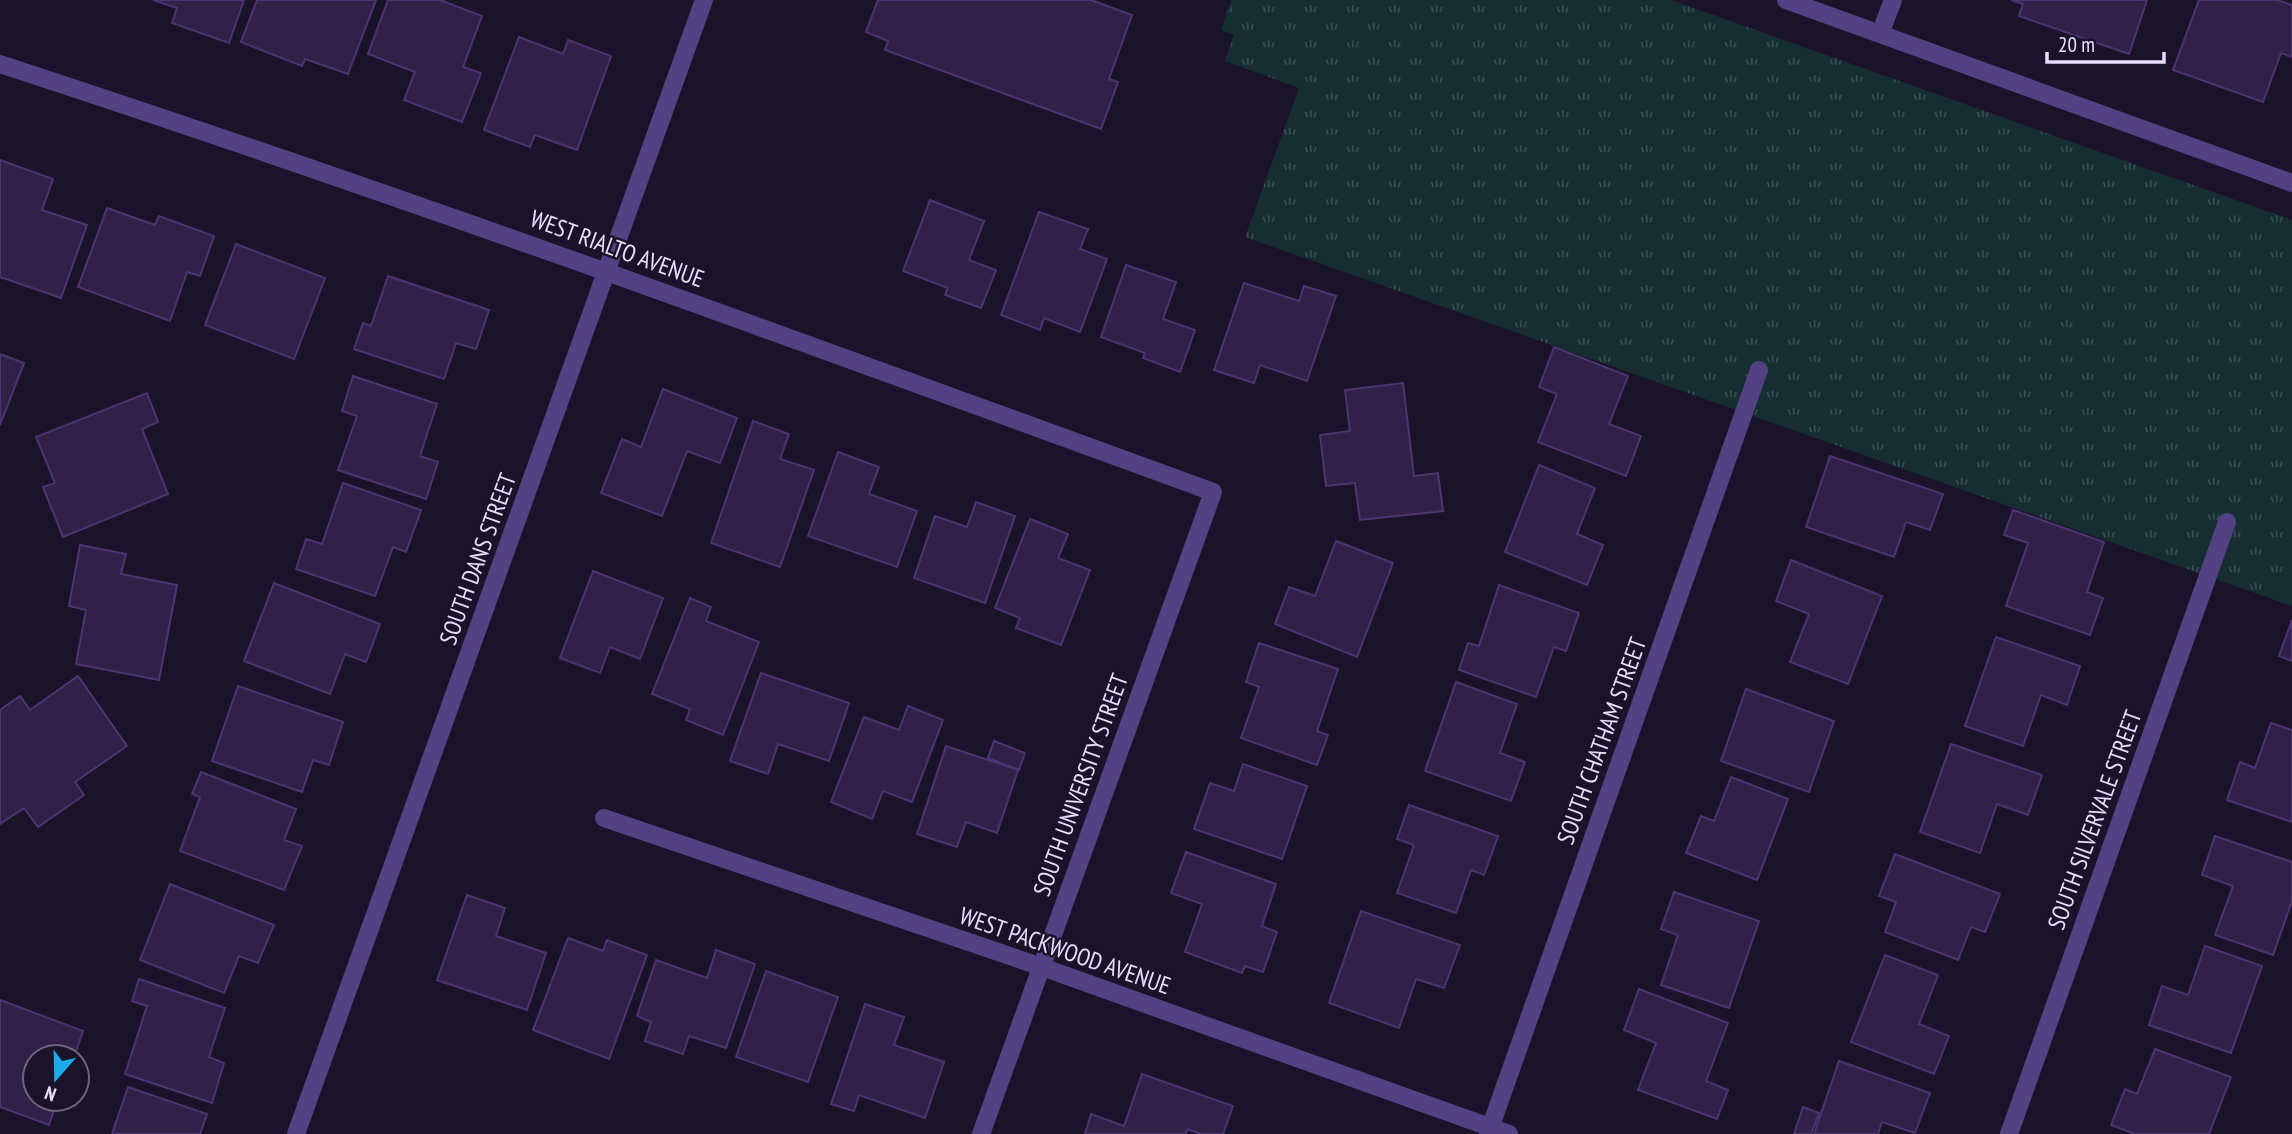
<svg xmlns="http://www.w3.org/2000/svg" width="2292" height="1134" font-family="'PT Sans Narrow',sans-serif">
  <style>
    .grass { fill: url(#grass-tufts) }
    .building { fill: #312048; stroke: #4d3472; stroke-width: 2 }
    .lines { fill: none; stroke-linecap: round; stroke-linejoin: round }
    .minor { stroke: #524284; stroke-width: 18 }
    .labels { text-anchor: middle; stroke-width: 5; stroke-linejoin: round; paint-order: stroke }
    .street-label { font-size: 24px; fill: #e7ddfc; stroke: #1b1329 }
  </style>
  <defs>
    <pattern id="grass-tufts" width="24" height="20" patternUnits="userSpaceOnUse" patternTransform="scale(1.75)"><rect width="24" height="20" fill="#162e32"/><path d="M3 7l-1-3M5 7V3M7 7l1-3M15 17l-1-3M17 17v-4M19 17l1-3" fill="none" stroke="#384c51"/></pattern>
  </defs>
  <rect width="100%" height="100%" fill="#1b1329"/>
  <path class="grass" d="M1231 0H1671L2292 220V606L1245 237 1299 88 1225 61 1234 35 1221 30Z"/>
  <path class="building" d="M153 0H244L229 43 172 23 177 8Z
    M257 0H376L348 74 305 59 302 66 241 42Z
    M388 0H440L482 16 463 67 481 73 462 122 404 100 415 72 368 54Z
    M878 0H1091L1132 15 1109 79 1118 82 1101 129 885 50 888 41 866 32Z
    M2011 0H2147L2129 54 2019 16 2023 4Z
    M2199 0H2277L2292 5V57L2281 53 2263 102 2173 70Z
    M519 37 563 54 568 40 611 56 577 150 535 135 530 147 484 130Z
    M0 160 53 179 42 210 87 225 61 298 0 277Z
    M930 200 984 221 969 260 996 270 981 308 945 295 948 288 903 271Z
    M107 208 155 225 159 216 214 236 200 276 187 272 170 321 78 287Z
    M1039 212 1088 229 1080 249 1107 259 1080 332 1044 318 1040 330 1001 315Z
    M236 244 325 278 294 359 205 325Z
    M1126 265 1176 282 1163 319 1195 330 1180 372 1143 358 1145 353 1101 337Z
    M388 276 489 310 476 349 456 343 444 379 354 349 363 323 371 326Z
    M1244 283 1299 301 1304 286 1336 296 1307 381 1260 365 1254 383 1214 370Z
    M1554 347 1628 376 1609 424 1641 436 1626 476 1538 442 1557 394 1539 387Z
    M0 354 24 363 0 425Z
    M353 376 437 404 420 456 438 462 426 499 338 470 357 416 342 411Z
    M1403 383 1414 476 1438 473 1443 511 1360 520 1355 483 1326 486 1320 435 1350 431 1345 390Z
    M663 389 737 418 720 463 687 451 662 516 601 493 622 439 641 447Z
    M147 393 158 422 142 429 168 494 63 537 43 487 55 483 36 437Z
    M753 421 789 434 780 459 814 470 780 567 711 543Z
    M838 452 879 467 869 494 917 511 897 567 808 536Z
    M1830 456 1943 494 1930 530 1906 522 1894 557 1806 527Z
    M1539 465 1595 488 1577 534 1603 545 1587 585 1505 552Z
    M343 483 421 510 406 552 393 547 375 596 296 569 306 539 322 544Z
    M976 502 1015 516 985 603 914 578 935 516 967 527Z
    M2013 510 2104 542 2087 592 2103 598 2090 635 2006 606 2028 543 2004 535Z
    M1030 519 1068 534 1058 558 1090 570 1061 645 1016 628 1020 618 995 608Z
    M1336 541 1393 563 1357 657 1275 624 1289 587 1315 596Z
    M80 545 126 554 121 574 177 585 159 680 76 664 86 610 69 606Z
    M1791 560 1882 596 1848 684 1790 662 1809 614 1776 601Z
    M593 571 663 598 640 659 610 647 600 673 560 658Z
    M274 583 380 624 366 662 345 654 330 694 244 661Z
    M1499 585 1579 613 1566 651 1554 647 1536 697 1459 670 1468 643 1479 646Z
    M690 598 711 607 706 621 759 642 723 735 686 720 690 709 652 694Z
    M2292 620V661L2279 656Z
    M1996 637 2080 666 2067 705 2041 695 2023 746 1965 726Z
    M1259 643 1338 669 1317 731 1328 735 1317 765 1241 738 1259 687 1246 682Z
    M761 673 849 703 829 761 778 744 768 774 730 761Z
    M78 676 127 746 75 782 84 795 38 827 24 808 0 824V710L20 696 30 710Z
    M1456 682 1517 704 1500 753 1525 762 1511 801 1425 771Z
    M238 686 343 722 329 765 313 760 302 792 212 761Z
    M1746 689 1834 721 1809 792 1721 761Z
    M908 706 943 720 912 802 883 791 872 819 831 802 864 717 899 730Z
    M2271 723 2292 730V822L2227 800 2240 762 2255 768Z
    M994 741 1025 753 1019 770 988 758Z
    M1951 744 2042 775 2028 815 1997 804 1980 853 1920 832Z
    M946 746 1018 770 997 833 966 822 957 847 917 834Z
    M1243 764 1307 786 1282 859 1194 829 1210 783 1234 791Z
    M201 772 296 809 284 840 302 846 284 890 180 851 200 797 192 794Z
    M1731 777 1788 799 1757 880 1686 853 1701 816 1714 821Z
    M1409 805 1498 836 1484 875 1471 870 1456 913 1397 893 1414 845 1397 839Z
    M2215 836 2292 862V901L2273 955 2215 935 2233 886 2202 875Z
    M1186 852 1276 884 1262 926 1277 932 1263 972 1245 966 1242 973 1185 952 1202 904 1171 893Z
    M1895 854 2000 894 1985 932 1971 927 1958 960 1885 932 1896 902 1879 896Z
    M170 884 274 925 258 963 239 956 224 993 140 960Z
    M1674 892 1759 921 1729 1008 1661 985 1678 935 1661 929Z
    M467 895 505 908 496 936 546 953 527 1010 437 980Z
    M1361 911 1460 945 1444 988 1416 979 1399 1028 1329 1003Z
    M568 938 603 951 607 940 647 955 609 1059 533 1030Z
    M2205 946 2262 966 2231 1053 2149 1025 2162 986 2188 995Z
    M716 950 755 964 726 1048 689 1036 683 1054 645 1041 651 1022 637 1016 656 960 707 978Z
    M1885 955 1938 975 1919 1024 1949 1036 1934 1074 1851 1042Z
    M766 971 838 997 808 1082 736 1057Z
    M139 979 225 1008 209 1057 224 1063 212 1103 125 1074 147 1006 132 1001Z
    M1639 989 1728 1023 1706 1081 1728 1090 1717 1119 1638 1090 1656 1043 1624 1030Z
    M0 1000 83 1031 74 1057H35V1099H58L49 1125 0 1107Z
    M865 1004 904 1017 894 1045 944 1062 925 1118 859 1095 854 1111 831 1104Z
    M2155 1049 2231 1077 2209 1134H2135L2111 1125 2125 1089 2137 1094Z
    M1839 1061 1930 1093 1915 1133 1882 1122 1878 1134H1814Z
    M1142 1074 1233 1106 1223 1134H1201L1187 1129 1186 1134H1085L1091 1114 1124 1126Z
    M128 1087 207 1114 200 1134H112Z
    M1803 1107 1819 1113 1811 1134H1794Z"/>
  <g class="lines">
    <path class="minor" d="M1786 0 2292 183
      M1880 34 1893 0
      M0 64C408 197 810 345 1213 492L981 1134
      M604 818 1042 967 1509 1134
      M296 1134 704 0
      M1488 1134 1759 370
      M2009 1134 2227 522"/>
  </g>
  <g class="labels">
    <g class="street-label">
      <text transform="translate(617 249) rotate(20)" y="8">WEST RIALTO AVENUE</text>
      <text transform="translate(478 559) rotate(-70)" y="8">SOUTH DANS STREET</text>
      <text transform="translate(1602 741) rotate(-70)" y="8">SOUTH CHATHAM STREET</text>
      <text transform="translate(1081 785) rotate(-70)" y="8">SOUTH UNIVERSITY STREET</text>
      <text transform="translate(2095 820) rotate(-70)" y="8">SOUTH SILVERVALE STREET</text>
      <text transform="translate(1065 951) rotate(19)" y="8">WEST PACKWOOD AVENUE</text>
    </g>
  </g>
  <g transform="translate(56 1078) rotate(200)"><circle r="33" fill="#1b1329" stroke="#6d647d" stroke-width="2"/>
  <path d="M0-5L12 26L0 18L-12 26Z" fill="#1aacec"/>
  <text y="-10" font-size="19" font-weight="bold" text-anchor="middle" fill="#e7ddfc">N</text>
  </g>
  <path d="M2047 52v10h117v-10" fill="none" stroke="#e7ddfc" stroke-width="3.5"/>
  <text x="2058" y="52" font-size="21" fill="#e7ddfc" stroke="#1b1329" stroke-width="5" paint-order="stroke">20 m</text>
</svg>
